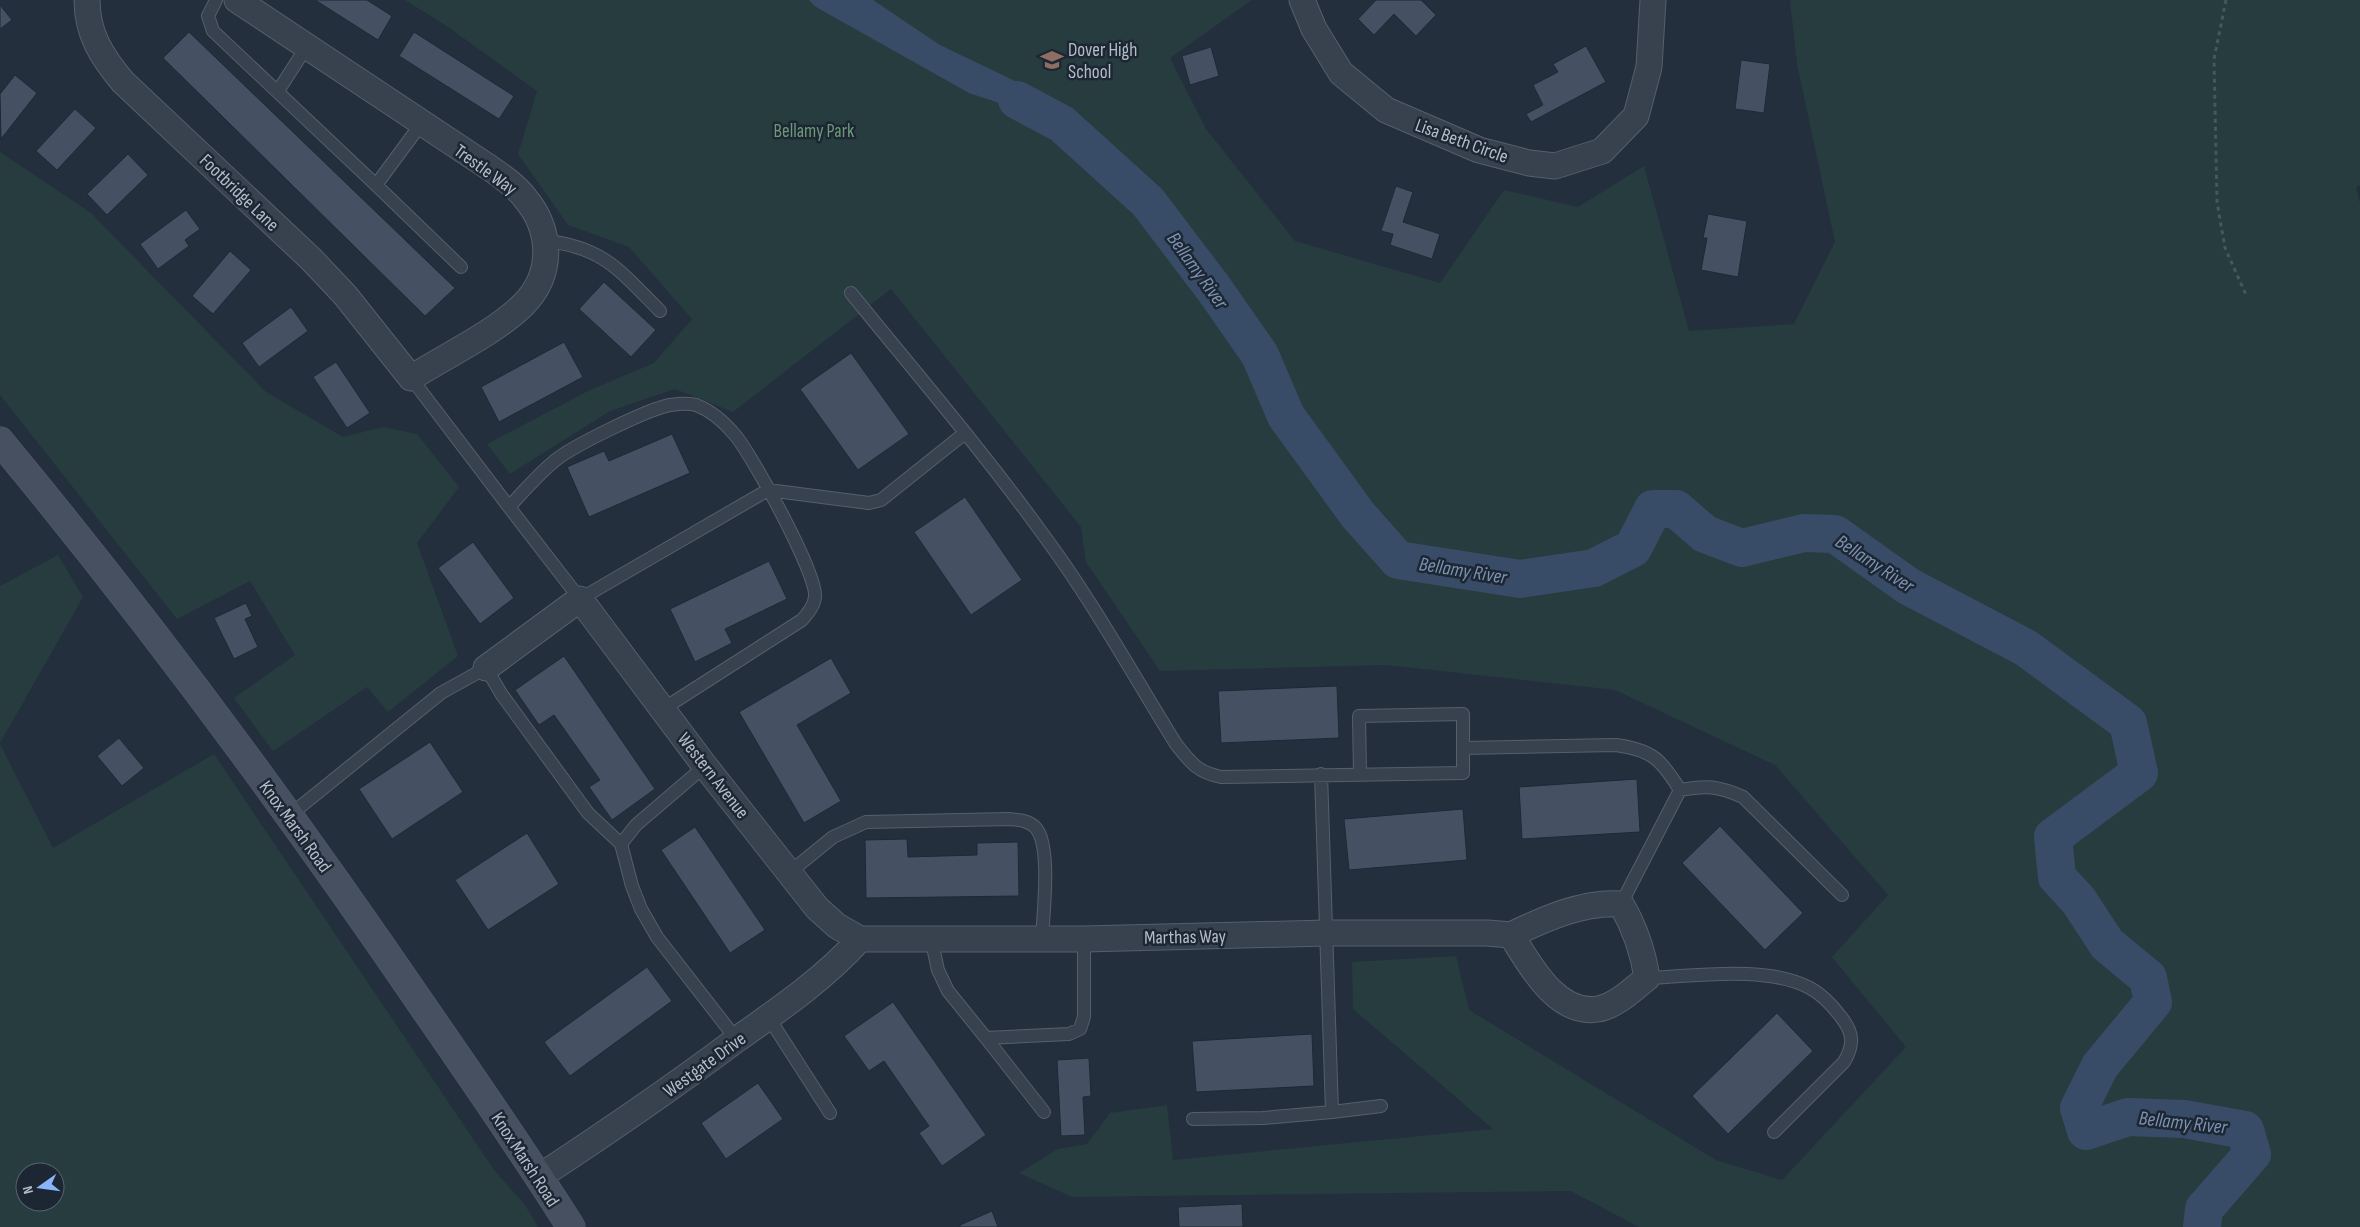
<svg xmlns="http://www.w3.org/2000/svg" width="2360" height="1227" font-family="'Sofia Sans Condensed',sans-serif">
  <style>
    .green { fill: #263c3f; fill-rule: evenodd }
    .water { fill: #394c67 }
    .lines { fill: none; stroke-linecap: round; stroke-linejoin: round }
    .river { stroke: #394c67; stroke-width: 38 }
    .building { fill: #455162; stroke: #1f2835 }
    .lane-casing { stroke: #565f6c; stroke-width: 14 }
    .street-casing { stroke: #565f6c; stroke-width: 27 }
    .secondary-casing { stroke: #565f6c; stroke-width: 29 }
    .path { stroke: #44595c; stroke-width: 3; stroke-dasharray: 4 4; stroke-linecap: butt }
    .lane { stroke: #38414e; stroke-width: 12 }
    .street { stroke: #38414e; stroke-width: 25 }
    .secondary { stroke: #465061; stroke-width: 28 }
    .labels { text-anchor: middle; stroke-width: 5; stroke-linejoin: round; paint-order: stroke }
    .poi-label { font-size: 19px; fill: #b4bcc9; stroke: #1d2633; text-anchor: start }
    .park-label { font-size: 19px; fill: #6b9a76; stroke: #1d2633 }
    .street-label { font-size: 19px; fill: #b4bcc9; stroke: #1d2633 }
    .water-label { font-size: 20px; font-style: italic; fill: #7c92b1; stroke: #1d2633 }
  </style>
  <rect width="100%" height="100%" fill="#242f3e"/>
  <path class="green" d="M405 0H1252L1170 58 1206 129 1295 241 1440 283 1504 190 1578 207 1644 166 1689 331 1794 324 1835 242 1797 64 1790 0H2360V185L2356 187 2360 203V1227H1639L1571 1191 1072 1197 1019 1173 1058 1149 1087 1144 1110 1113 1167 1105 1173 1160 1493 1129 1353 1009 1352 962 1456 956 1469 1010 1716 1160 1782 1180 1906 1047 1832 957 1888 895 1775 765 1615 690 1386 665 1160 671 1086 562 1081 527 891 289 733 412 675 389 610 411 510 474 487 444 588 391 654 363 692 319 629 247 568 225 518 154 537 91 448 27Z
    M0 152 91 213 266 392 343 437 383 427 417 434 459 487 417 543 458 656 388 712 367 687 273 751 234 698 295 655 250 581 177 619 0 395Z
    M58 555 83 597 0 743V586Z
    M0 744 53 848 214 754 494 1170 525 1205 538 1227H0ZM25 1172H55V1202H25Z"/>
  <path class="water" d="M809 0H873L940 45 1015 81 1062 124 969 93 816 7Z"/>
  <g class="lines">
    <path class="river" d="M1017 100 1062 124 1148 202 1214 289 1260 355 1286 416 1358 515 1398 560 1520 579 1594 568 1633 548 1653 509H1676L1705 534 1742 548 1804 533 1835 534 1908 586 2026 648 2128 723 2139 773 2053 837 2057 877 2079 901 2107 944 2148 978 2153 1002 2100 1066 2079 1108 2086 1131 2128 1117 2184 1119 2245 1130 2252 1154 2204 1209 2202 1227"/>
  </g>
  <path class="building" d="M315 0H367L392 16 378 40Z
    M1376 0H1421L1436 15 1416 36 1394 14 1374 35 1358 19Z
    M0 5 12 20 0 29Z
    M189 32 455 288 425 316 163 58Z
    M414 32 514 96 499 119 399 56Z
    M1586 46 1606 82 1531 122 1526 114 1543 105 1533 85 1558 72 1553 64Z
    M1211 47 1219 76 1190 85 1182 56Z
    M1741 60 1770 64 1764 113 1735 109Z
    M15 75 37 93 1 139 0 94Z
    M75 109 96 128 57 170 36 151Z
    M128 154 148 175 107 215 87 194Z
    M1396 186 1413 192 1403 222 1440 234 1432 259 1390 245 1393 234 1381 231Z
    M186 210 200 229 185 240 189 246 158 269 140 244Z
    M1708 214 1747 221 1738 277 1701 270 1707 238H1703Z
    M230 251 251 270 213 314 192 296Z
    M604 282 656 330 631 357 579 309Z
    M291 307 308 331 259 367 242 343Z
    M564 342 583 377 499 422 481 387Z
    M851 353 909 434 858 470 800 389Z
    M336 362 370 413 347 428 313 377Z
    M672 434 690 473 589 517 567 467 604 451 609 461Z
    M965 497 1022 580 971 615 914 532Z
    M473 542 514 598 480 624 438 568Z
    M769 561 787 599 725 629 732 643 695 662 670 609Z
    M246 603 252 616 245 619 258 647 234 659 214 618Z
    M564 656 655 789 612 820 589 787 600 780 554 715 539 725 515 690Z
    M831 658 851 693 797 725 841 801 804 823 739 712Z
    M1337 686 1339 738 1221 743 1218 691Z
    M119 738 144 768 122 786 97 756Z
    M430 742 463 792 392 839 359 789Z
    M1637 779 1640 832 1522 839 1519 787Z
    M1463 809 1467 860 1349 870 1344 819Z
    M1720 826 1803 913 1765 950 1682 863Z
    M695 827 765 930 730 953 661 850Z
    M527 833 559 884 488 930 455 880Z
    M907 839 908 857 977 855V843L1018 842 1019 896 866 898 865 840Z
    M647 967 672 1001 570 1076 544 1042Z
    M893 1002 986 1135 942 1166 919 1133 929 1126 884 1061 869 1071 844 1036Z
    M1777 1013 1813 1051 1728 1134 1692 1096Z
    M1312 1034 1314 1086 1196 1092 1192 1041Z
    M1089 1058 1091 1096 1083 1097 1085 1135 1061 1136 1057 1060Z
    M758 1083 783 1119 726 1159 701 1123Z
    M1242 1204 1243 1227H1179L1178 1207Z
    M992 1211 998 1227H960V1225Z"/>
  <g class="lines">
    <defs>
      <path id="lane" d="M216 0 208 16 213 31 376 185 421 124
        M278 91 307 46
        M376 185 461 267
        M546 241C604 247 621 272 660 311
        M851 293C915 372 982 450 1042 533 1092 600 1132 673 1176 744 1191 763 1197 772 1221 777L1463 773V748
        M411 378 509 507
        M663 709 802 620C808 613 814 606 815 597 818 575 752 455 735 435 725 423 712 411 696 405 690 403 677 404 670 405 648 409 575 445 557 459 540 472 524 491 509 507L580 599 768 490 869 503 881 500 965 433
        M1360 773 1359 716 1463 714V748L1616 745C1652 750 1661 759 1680 790 1707 785 1718 786 1743 797L1842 895
        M290 815 441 693 486 668 502 695 588 813 621 844 632 886 641 909 657 937 737 1040
        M621 844 636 825 705 766
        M790 872 833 837 866 822 1009 819C1018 820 1028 820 1035 827 1052 844 1043 915 1042 939
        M1621 904 1680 790
        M931 938 938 970 948 991 986 1038 1069 1034 1080 1029 1084 1017V939
        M1647 978C1695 976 1767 965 1810 988 1823 995 1832 1005 1841 1017 1854 1033 1854 1045 1844 1062L1774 1132
        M769 1018 830 1113
        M986 1038 1044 1112
        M1332 1112 1381 1106
        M1193 1119 1263 1118 1332 1112 1321 774"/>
      <path id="street" d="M87 0C87 34 102 57 123 82L311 259 345 295 411 378C447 355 493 334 523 305 554 274 552 230 525 198 515 185 500 175 487 166L237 0
        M1302 0 1314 29 1341 73 1386 110 1479 150 1529 163 1555 166 1602 151 1636 116 1649 67 1653 0
        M486 668 580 599 705 766 817 908 837 926 860 939H1084L1327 933H1487L1511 935C1529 963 1556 1016 1598 1009 1616 1006 1633 989 1647 978 1643 951 1635 928 1621 904 1584 901 1544 919 1511 935
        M539 1177C606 1133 672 1088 736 1040 780 1009 824 979 860 939"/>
      <path id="secondary" d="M0 441C151 623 291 813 424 1008 474 1080 524 1153 571 1227"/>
    </defs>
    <use href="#lane" class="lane-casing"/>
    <use href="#street" class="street-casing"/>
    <use href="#secondary" class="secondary-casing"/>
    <path class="path" d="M2226 0 2214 59 2217 202 2225 248 2247 297"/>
    <use href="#lane" class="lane"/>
    <use href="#street" class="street"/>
    <use href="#secondary" class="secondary"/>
  </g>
  <defs>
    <symbol id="school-bare" viewBox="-9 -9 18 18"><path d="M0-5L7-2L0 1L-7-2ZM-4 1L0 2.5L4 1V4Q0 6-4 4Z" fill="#8d6e63" stroke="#1d2633" stroke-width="2.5" paint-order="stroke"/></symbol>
  </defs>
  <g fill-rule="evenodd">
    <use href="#school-bare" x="1036" y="44" width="32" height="32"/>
  </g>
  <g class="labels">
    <g class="poi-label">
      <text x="1068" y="56">Dover High<tspan x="1068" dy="22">School</tspan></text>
    </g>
    <g class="park-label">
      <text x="814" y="137">Bellamy Park</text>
    </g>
    <g class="street-label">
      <text transform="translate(1462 140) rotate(20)" y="7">Lisa Beth Circle</text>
      <text transform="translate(486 169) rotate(36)" y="7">Trestle Way</text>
      <text transform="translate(240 192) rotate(44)" y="7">Footbridge Lane</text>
      <text transform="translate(714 775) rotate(52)" y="7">Western Avenue</text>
      <text transform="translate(296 826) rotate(54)" y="7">Knox Marsh Road</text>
      <text transform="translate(1185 936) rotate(-1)" y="7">Marthas Way</text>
      <text transform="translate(704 1064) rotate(-36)" y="7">Westgate Drive</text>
      <text transform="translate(526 1159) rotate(57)" y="7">Knox Marsh Road</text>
    </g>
    <g class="water-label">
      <text transform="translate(1198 270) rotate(54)" y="7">Bellamy River</text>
      <text transform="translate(1875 563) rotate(33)" y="7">Bellamy River</text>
      <text transform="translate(1463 570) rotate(9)" y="7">Bellamy River</text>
      <text transform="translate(2183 1122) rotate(6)" y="7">Bellamy River</text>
    </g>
  </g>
  <g transform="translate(40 1187) rotate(256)"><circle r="24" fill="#1d2633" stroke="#59626f"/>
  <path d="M0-4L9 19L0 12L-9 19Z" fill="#8ab4f8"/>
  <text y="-8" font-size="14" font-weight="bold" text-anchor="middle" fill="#b4bcc9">N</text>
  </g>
</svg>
